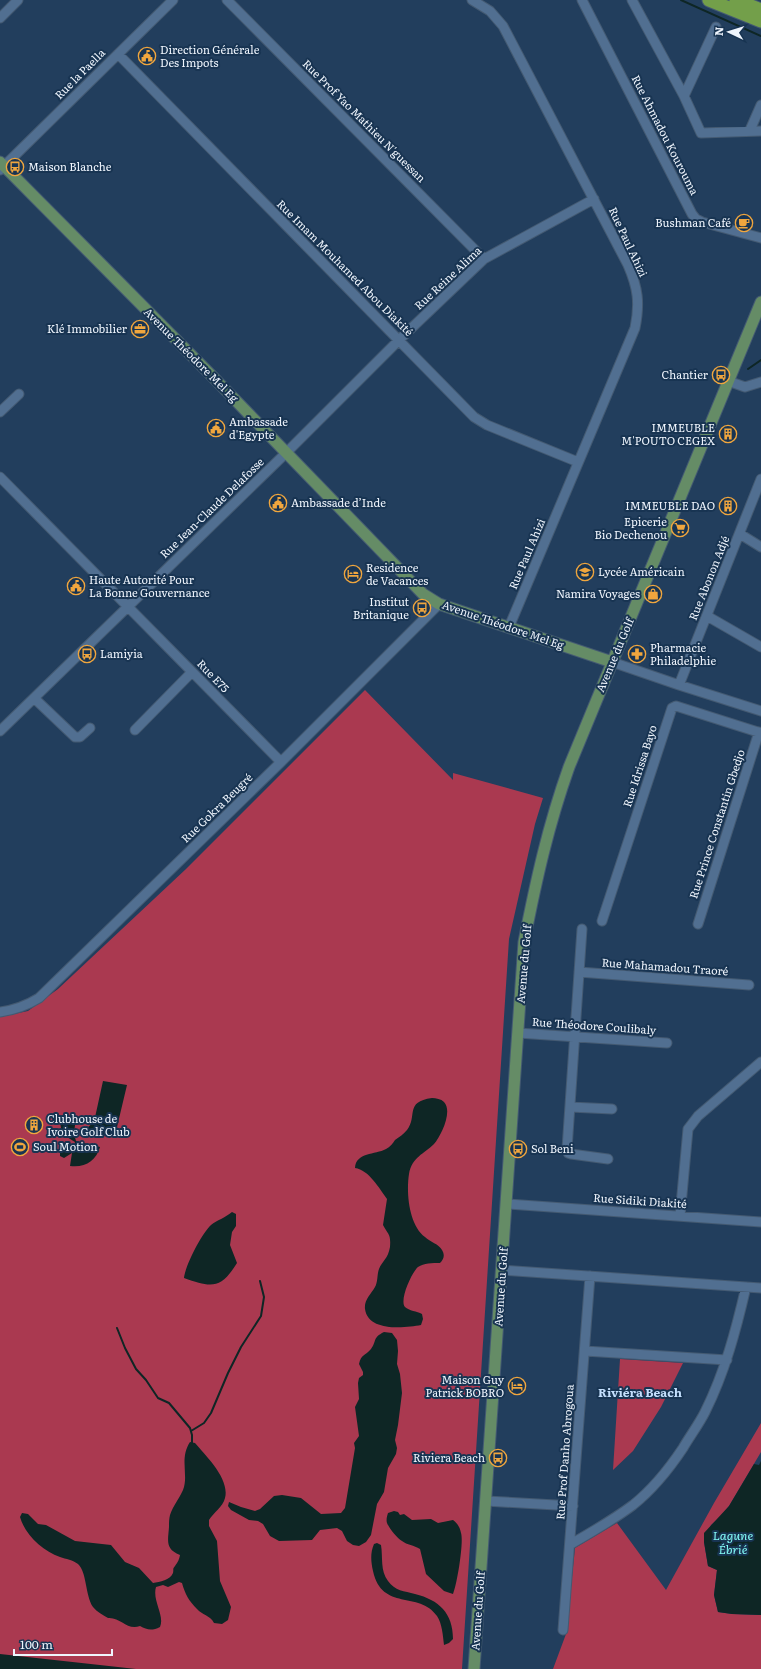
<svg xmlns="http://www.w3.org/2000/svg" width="761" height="1669" font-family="Literata,serif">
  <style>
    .green { fill: #aa3950 }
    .water { fill: #0e2625 }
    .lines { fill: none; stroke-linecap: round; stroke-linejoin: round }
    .stream { stroke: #0e2625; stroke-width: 2 }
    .minor-casing { stroke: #445a72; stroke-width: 11 }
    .major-casing { stroke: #445a72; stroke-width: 13 }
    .highway-casing { stroke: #445a72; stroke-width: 15 }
    .minor { stroke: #516f91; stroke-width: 9 }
    .major { stroke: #658c66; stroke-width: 11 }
    .highway { stroke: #739f4a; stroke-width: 13 }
    .labels { text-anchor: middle; stroke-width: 4; stroke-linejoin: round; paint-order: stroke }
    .poi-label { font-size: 11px; fill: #eff5fd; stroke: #183452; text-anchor: start }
    .street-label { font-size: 11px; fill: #eff5fd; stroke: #183452 }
    .neighbourhood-label { font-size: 12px; font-weight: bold; fill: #c4dffd; stroke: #183452 }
    .water-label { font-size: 12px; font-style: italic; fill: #83fbf6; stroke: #183452 }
  </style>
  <rect width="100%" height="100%" fill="#223e5d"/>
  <path class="green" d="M365 690 453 780V773L543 798 535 824 509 939 462 1669H0V1017L28 1011 58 989 186 869Z
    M620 1359 683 1363 661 1407 633 1451 613 1470Z
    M761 1423V1452L729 1506 720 1517 711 1525 704 1542 708 1566 717 1570 714 1595 718 1612 732 1614 761 1615V1669H553L566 1634 575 1548 617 1523 666 1590 714 1503Z"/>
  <path class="water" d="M103 1081 127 1085 117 1127 120 1134 115 1137 90 1133 87 1128 94 1122Z
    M432 1098C436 1098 441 1099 444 1102 453 1111 441 1136 434 1144 424 1154 412 1157 409 1174 406 1193 409 1225 425 1237 430 1242 439 1244 442 1250 445 1255 444 1259 440 1263 432 1263 424 1263 418 1267 412 1272 399 1300 405 1307 409 1311 417 1311 422 1314L423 1319 421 1325C405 1328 368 1332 365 1309 364 1300 371 1294 375 1287 378 1282 377 1274 379 1269 382 1261 388 1259 390 1247 391 1233 388 1235 383 1225L387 1199C379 1188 369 1170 355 1168 356 1152 375 1155 386 1149 390 1147 393 1143 395 1140 399 1137 404 1134 407 1130 418 1116 404 1102 432 1098Z
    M58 1115C64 1122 69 1119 75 1125L74 1134 76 1141 100 1147C96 1161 85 1168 70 1166L72 1153 64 1158 60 1156V1150L63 1148 73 1149 75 1142 62 1134 60 1122 56 1116Z
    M232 1212 236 1214V1226L232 1232 230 1245 237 1263C221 1289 212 1288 184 1278 185 1266 202 1233 211 1225 217 1220 225 1218 232 1212Z
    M384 1332 392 1333 397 1340 398 1351 397 1364 400 1374 402 1393 398 1425 395 1440 397 1448 396 1454 388 1468 384 1492 377 1504 371 1535 366 1542 359 1546 353 1545 347 1541 342 1531 337 1528 320 1530 312 1540 279 1541 270 1536 263 1524 258 1521 249 1520 231 1510 228 1506 229 1502 241 1507 255 1511 260 1509 274 1496 282 1495 301 1498 321 1514 341 1513 345 1508 355 1448 354 1443 359 1436 355 1407 359 1399 358 1383 359 1378 363 1375V1372L359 1364C361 1354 365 1356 371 1349 377 1341 372 1338 384 1332Z
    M190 1442 195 1443C206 1456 230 1479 225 1498 223 1507 213 1513 209 1520V1526L217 1541 220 1581 231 1607 228 1620 222 1624 214 1623C210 1615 202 1615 197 1609 189 1601 185 1594 182 1583L179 1582 168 1587 163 1585 156 1587C152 1601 165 1615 160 1627 152 1631 147 1630 140 1626 127 1631 121 1617 108 1618 103 1615 97 1612 93 1607 85 1595 87 1572 78 1564 73 1560 66 1559 60 1557 43 1551 25 1535 20 1517L22 1513 28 1514 38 1524 46 1525 75 1541 111 1545 125 1562 139 1568 153 1583C160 1582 170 1580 173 1573 174 1568 172 1570 175 1566 178 1562 179 1560 180 1555 165 1549 168 1541 169 1527 169 1523 169 1519 170 1515 173 1506 179 1499 183 1490 189 1475 179 1459 190 1442Z
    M761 1461V1615L732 1614 718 1612 714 1595 717 1570 708 1566 704 1542V1533L729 1506 754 1464 759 1465Z
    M394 1511 398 1512 400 1515 404 1514 412 1520 431 1519 438 1523 453 1520C457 1523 460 1527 461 1533 464 1542 457 1585 453 1594L444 1591 426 1574 420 1549C414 1545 407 1545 402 1541 397 1538 389 1528 387 1523 386 1520 387 1516 388 1513Z
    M377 1543 381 1545C383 1557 380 1571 388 1581 395 1591 404 1591 415 1594 439 1600 453 1613 453 1639L449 1643 444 1645C443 1636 442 1623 437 1616 419 1590 382 1612 373 1571 371 1562 370 1553 374 1544Z
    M0 1654 136 1669H0Z"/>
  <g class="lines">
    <path class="stream" d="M681 0 761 36
      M748 369 761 360
      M117 1328 125 1348 136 1369 146 1380 158 1398 169 1403 190 1428 192 1435V1443
      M191 1431 204 1423 211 1413 228 1373 241 1347 261 1316 264 1297 260 1281"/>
    <defs>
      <path id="minor" d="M227 0 484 259
        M472 0 490 11 503 26 628 265C638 288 640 303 635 328L509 627
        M582 0 692 214 696 219 702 222 761 238
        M632 0 684 96 701 133 761 131
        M0 18 18 0
        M118 54 474 417 487 425 578 462
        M684 96 716 27
        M750 130 761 105
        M0 170 173 0
        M728 381 745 387 761 382
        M0 412 19 394
        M0 477 281 762
        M740 534 761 547
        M707 616 761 647
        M612 662 679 685 761 711
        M679 685 761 479
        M34 698 75 737H80L90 728
        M135 730 192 672
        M0 731 287 452 399 340 484 259 594 199
        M602 921 672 708 676 706 761 733
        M698 924 759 732
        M582 929 567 1149 568 1153 571 1154 608 1159
        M579 972 749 985
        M0 1012C15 1010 26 1006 39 998L281 762 439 604
        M518 1033 667 1043
        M570 1107 612 1109
        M507 1204 761 1222
        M680 1216 688 1129 698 1116 761 1062
        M502 1270 761 1288
        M585 1351 727 1360
        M486 1501 573 1506
        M571 1544C592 1532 613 1520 633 1505 653 1489 669 1469 683 1448 690 1436 699 1424 705 1412 725 1372 736 1330 746 1287
        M563 1630 590 1276"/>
      <path id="major" d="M0 162 213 377 423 594 439 604 612 662
        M474 1669 524 942C536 881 548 826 569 767L761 302"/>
      <path id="highway" d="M709 0 761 21
        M736 0 761 10"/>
    </defs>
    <use href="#minor" class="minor-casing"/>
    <use href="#major" class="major-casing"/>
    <use href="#highway" class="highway-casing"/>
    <use href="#minor" class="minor"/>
    <use href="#major" class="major"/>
    <use href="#highway" class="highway"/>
  </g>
  <defs>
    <symbol id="civic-ring" viewBox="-11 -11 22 22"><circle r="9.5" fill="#183452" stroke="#f0a63e" stroke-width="1.5"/><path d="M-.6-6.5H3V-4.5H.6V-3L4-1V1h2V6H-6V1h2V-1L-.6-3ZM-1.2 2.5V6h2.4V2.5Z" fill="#f0a63e"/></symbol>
    <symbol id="bus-ring" viewBox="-11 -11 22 22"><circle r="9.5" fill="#183452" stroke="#f0a63e" stroke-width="1.5"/><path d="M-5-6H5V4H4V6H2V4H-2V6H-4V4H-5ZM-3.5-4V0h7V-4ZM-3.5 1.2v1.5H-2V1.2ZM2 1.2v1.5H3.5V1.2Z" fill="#f0a63e"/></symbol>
    <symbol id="cafe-ring" viewBox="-11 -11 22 22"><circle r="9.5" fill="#183452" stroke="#f0a63e" stroke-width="1.5"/><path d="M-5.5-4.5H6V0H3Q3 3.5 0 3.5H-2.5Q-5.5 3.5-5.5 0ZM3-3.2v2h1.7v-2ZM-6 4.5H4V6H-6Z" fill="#f0a63e"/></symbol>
    <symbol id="office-ring" viewBox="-11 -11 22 22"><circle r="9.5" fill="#183452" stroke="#f0a63e" stroke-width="1.5"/><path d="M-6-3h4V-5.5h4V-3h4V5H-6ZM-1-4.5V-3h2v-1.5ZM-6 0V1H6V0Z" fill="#f0a63e"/></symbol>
    <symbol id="building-ring" viewBox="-11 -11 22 22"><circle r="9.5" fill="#183452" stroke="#f0a63e" stroke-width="1.5"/><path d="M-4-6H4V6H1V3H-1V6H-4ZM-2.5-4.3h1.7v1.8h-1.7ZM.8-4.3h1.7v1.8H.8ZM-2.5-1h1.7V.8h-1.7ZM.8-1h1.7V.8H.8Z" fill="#f0a63e"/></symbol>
    <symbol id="supermarket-ring" viewBox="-11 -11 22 22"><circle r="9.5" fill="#183452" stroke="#f0a63e" stroke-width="1.5"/><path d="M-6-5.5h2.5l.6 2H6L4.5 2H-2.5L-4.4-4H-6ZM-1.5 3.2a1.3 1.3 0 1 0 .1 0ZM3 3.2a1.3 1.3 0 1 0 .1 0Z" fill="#f0a63e"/></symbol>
    <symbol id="school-ring" viewBox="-11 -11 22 22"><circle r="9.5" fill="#183452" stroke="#f0a63e" stroke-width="1.5"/><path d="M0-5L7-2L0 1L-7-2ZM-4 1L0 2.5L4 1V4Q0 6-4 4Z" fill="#f0a63e"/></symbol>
    <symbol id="hotel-ring" viewBox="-11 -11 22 22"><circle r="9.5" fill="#183452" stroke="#f0a63e" stroke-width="1.5"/><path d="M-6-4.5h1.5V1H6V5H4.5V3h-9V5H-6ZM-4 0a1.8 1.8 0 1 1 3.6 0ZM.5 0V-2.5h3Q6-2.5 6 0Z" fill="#f0a63e"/></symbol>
    <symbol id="shop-ring" viewBox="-11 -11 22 22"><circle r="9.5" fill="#183452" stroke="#f0a63e" stroke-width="1.5"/><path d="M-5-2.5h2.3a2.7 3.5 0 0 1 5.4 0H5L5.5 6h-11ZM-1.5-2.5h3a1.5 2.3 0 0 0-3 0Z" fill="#f0a63e"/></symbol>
    <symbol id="pharmacy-ring" viewBox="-11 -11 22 22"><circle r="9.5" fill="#183452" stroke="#f0a63e" stroke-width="1.5"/><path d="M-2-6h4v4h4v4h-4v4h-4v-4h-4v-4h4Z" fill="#f0a63e"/></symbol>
    <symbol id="stadium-ring" viewBox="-11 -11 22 22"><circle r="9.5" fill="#183452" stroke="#f0a63e" stroke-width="1.5"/><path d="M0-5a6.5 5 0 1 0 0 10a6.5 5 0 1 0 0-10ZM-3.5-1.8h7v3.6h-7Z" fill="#f0a63e"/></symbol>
  </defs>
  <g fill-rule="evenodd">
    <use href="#civic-ring" x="137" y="46" width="20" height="20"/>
    <use href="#bus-ring" x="5" y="157" width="20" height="20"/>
    <use href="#cafe-ring" x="734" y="213" width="20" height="20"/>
    <use href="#office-ring" x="130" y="319" width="20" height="20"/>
    <use href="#bus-ring" x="711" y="365" width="20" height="20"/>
    <use href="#civic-ring" x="206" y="418" width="20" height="20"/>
    <use href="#building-ring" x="718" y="424" width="20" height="20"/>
    <use href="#civic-ring" x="268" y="493" width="20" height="20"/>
    <use href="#building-ring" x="718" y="496" width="20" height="20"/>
    <use href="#supermarket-ring" x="670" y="518" width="20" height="20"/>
    <use href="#school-ring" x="575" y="562" width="20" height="20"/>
    <use href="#hotel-ring" x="343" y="564" width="20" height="20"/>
    <use href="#civic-ring" x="66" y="576" width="20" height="20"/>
    <use href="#shop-ring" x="643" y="584" width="20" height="20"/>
    <use href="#bus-ring" x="412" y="598" width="20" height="20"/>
    <use href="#bus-ring" x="77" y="644" width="20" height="20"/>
    <use href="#pharmacy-ring" x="627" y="644" width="20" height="20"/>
    <use href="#building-ring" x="24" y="1115" width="20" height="20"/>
    <use href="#stadium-ring" x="10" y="1137" width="20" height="20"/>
    <use href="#bus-ring" x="508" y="1139" width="20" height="20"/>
    <use href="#hotel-ring" x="507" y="1376" width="20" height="20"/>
    <use href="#bus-ring" x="488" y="1448" width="20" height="20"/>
  </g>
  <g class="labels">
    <g class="poi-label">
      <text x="160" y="54">Direction Générale<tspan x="160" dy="13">Des Impots</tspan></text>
      <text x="28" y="171">Maison Blanche</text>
      <text x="731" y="227" text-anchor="end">Bushman Café</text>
      <text x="127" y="333" text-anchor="end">Klé Immobilier</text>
      <text x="708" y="379" text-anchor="end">Chantier</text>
      <text x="229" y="426">Ambassade<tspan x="229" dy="13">d'Egypte</tspan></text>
      <text x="715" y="432" text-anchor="end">IMMEUBLE<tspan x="715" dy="13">M'POUTO CEGEX</tspan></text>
      <text x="291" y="507">Ambassade d’Inde</text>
      <text x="715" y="510" text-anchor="end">IMMEUBLE DAO</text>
      <text x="667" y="526" text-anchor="end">Epicerie<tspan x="667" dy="13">Bio Dechenou</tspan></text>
      <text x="366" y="572">Residence<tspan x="366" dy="13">de Vacances</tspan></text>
      <text x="598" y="576">Lycée Américain</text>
      <text x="89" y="584">Haute Autorité Pour<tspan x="89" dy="13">La Bonne Gouvernance</tspan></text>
      <text x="640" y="598" text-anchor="end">Namira Voyages</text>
      <text x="409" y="606" text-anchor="end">Institut<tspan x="409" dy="13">Britanique</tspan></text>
      <text x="650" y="652">Pharmacie<tspan x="650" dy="13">Philadelphie</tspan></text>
      <text x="100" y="658">Lamiyia</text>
      <text x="47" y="1123">Clubhouse de<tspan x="47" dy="13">Ivoire Golf Club</tspan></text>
      <text x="33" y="1151">Soul Motion</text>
      <text x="531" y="1153">Sol Beni</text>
      <text x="504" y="1384" text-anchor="end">Maison Guy<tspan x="504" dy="13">Patrick BOBRO</tspan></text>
      <text x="485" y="1462" text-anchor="end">Riviera Beach</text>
    </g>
    <g class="street-label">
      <text transform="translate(80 74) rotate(-45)" y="4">Rue la Paella</text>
      <text transform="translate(364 121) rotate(45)" y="4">Rue Prof Yao Mathieu N'guessan</text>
      <text transform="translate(665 135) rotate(63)" y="4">Rue Ahmadou Kourouma</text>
      <text transform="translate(628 242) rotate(65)" y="4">Rue Paul Ahizi</text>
      <text transform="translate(345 268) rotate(45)" y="4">Rue Imam Mouhamed Abou Diakité</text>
      <text transform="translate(448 278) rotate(-43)" y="4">Rue Reine Alima</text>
      <text transform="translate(191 355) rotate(45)" y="4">Avenue Théodore Mel Eg</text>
      <text transform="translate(212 508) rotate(-44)" y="4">Rue Jean-Claude Delafosse</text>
      <text transform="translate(527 554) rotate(-67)" y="4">Rue Paul Ahizi</text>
      <text transform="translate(709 578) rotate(-68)" y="4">Rue Abonon Adjé</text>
      <text transform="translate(503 625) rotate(19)" y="4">Avenue Théodore Mel Eg</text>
      <text transform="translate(615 655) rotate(-67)" y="4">Avenue du Golf</text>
      <text transform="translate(213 676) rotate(46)" y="4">Rue E75</text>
      <text transform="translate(640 766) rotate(-72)" y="4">Rue Idrissa Bayo</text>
      <text transform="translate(217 808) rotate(-44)" y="4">Rue Gokra Beugré</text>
      <text transform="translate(717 824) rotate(-72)" y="4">Rue Prince Constantin Gbedjo</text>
      <text transform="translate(524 964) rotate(-85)" y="4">Avenue du Golf</text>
      <text transform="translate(665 967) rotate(4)" y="4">Rue Mahamadou Traoré</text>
      <text transform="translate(594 1026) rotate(4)" y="4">Rue Théodore Coulibaly</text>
      <text transform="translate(640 1201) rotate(4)" y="4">Rue Sidiki Diakité</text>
      <text transform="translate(501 1287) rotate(-86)" y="4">Avenue du Golf</text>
      <text transform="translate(565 1452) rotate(-86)" y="4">Rue Prof Danho Abrogoua</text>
      <text transform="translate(478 1611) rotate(-86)" y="4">Avenue du Golf</text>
    </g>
    <g class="neighbourhood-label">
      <text x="640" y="1397">Riviéra Beach</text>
    </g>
    <g class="water-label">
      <text x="733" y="1540">Lagune<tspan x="733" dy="14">Ébrié</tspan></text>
    </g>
  </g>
  <g transform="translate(729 32) rotate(274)" stroke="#183452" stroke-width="3" paint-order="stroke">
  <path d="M0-3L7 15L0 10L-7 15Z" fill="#eff5fd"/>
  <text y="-6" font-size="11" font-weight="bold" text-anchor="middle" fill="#eff5fd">N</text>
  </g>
  <path d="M14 1649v6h98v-6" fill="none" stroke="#eff5fd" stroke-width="2"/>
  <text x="20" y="1649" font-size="12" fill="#eff5fd" stroke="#183452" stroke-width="3" paint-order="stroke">100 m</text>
</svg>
